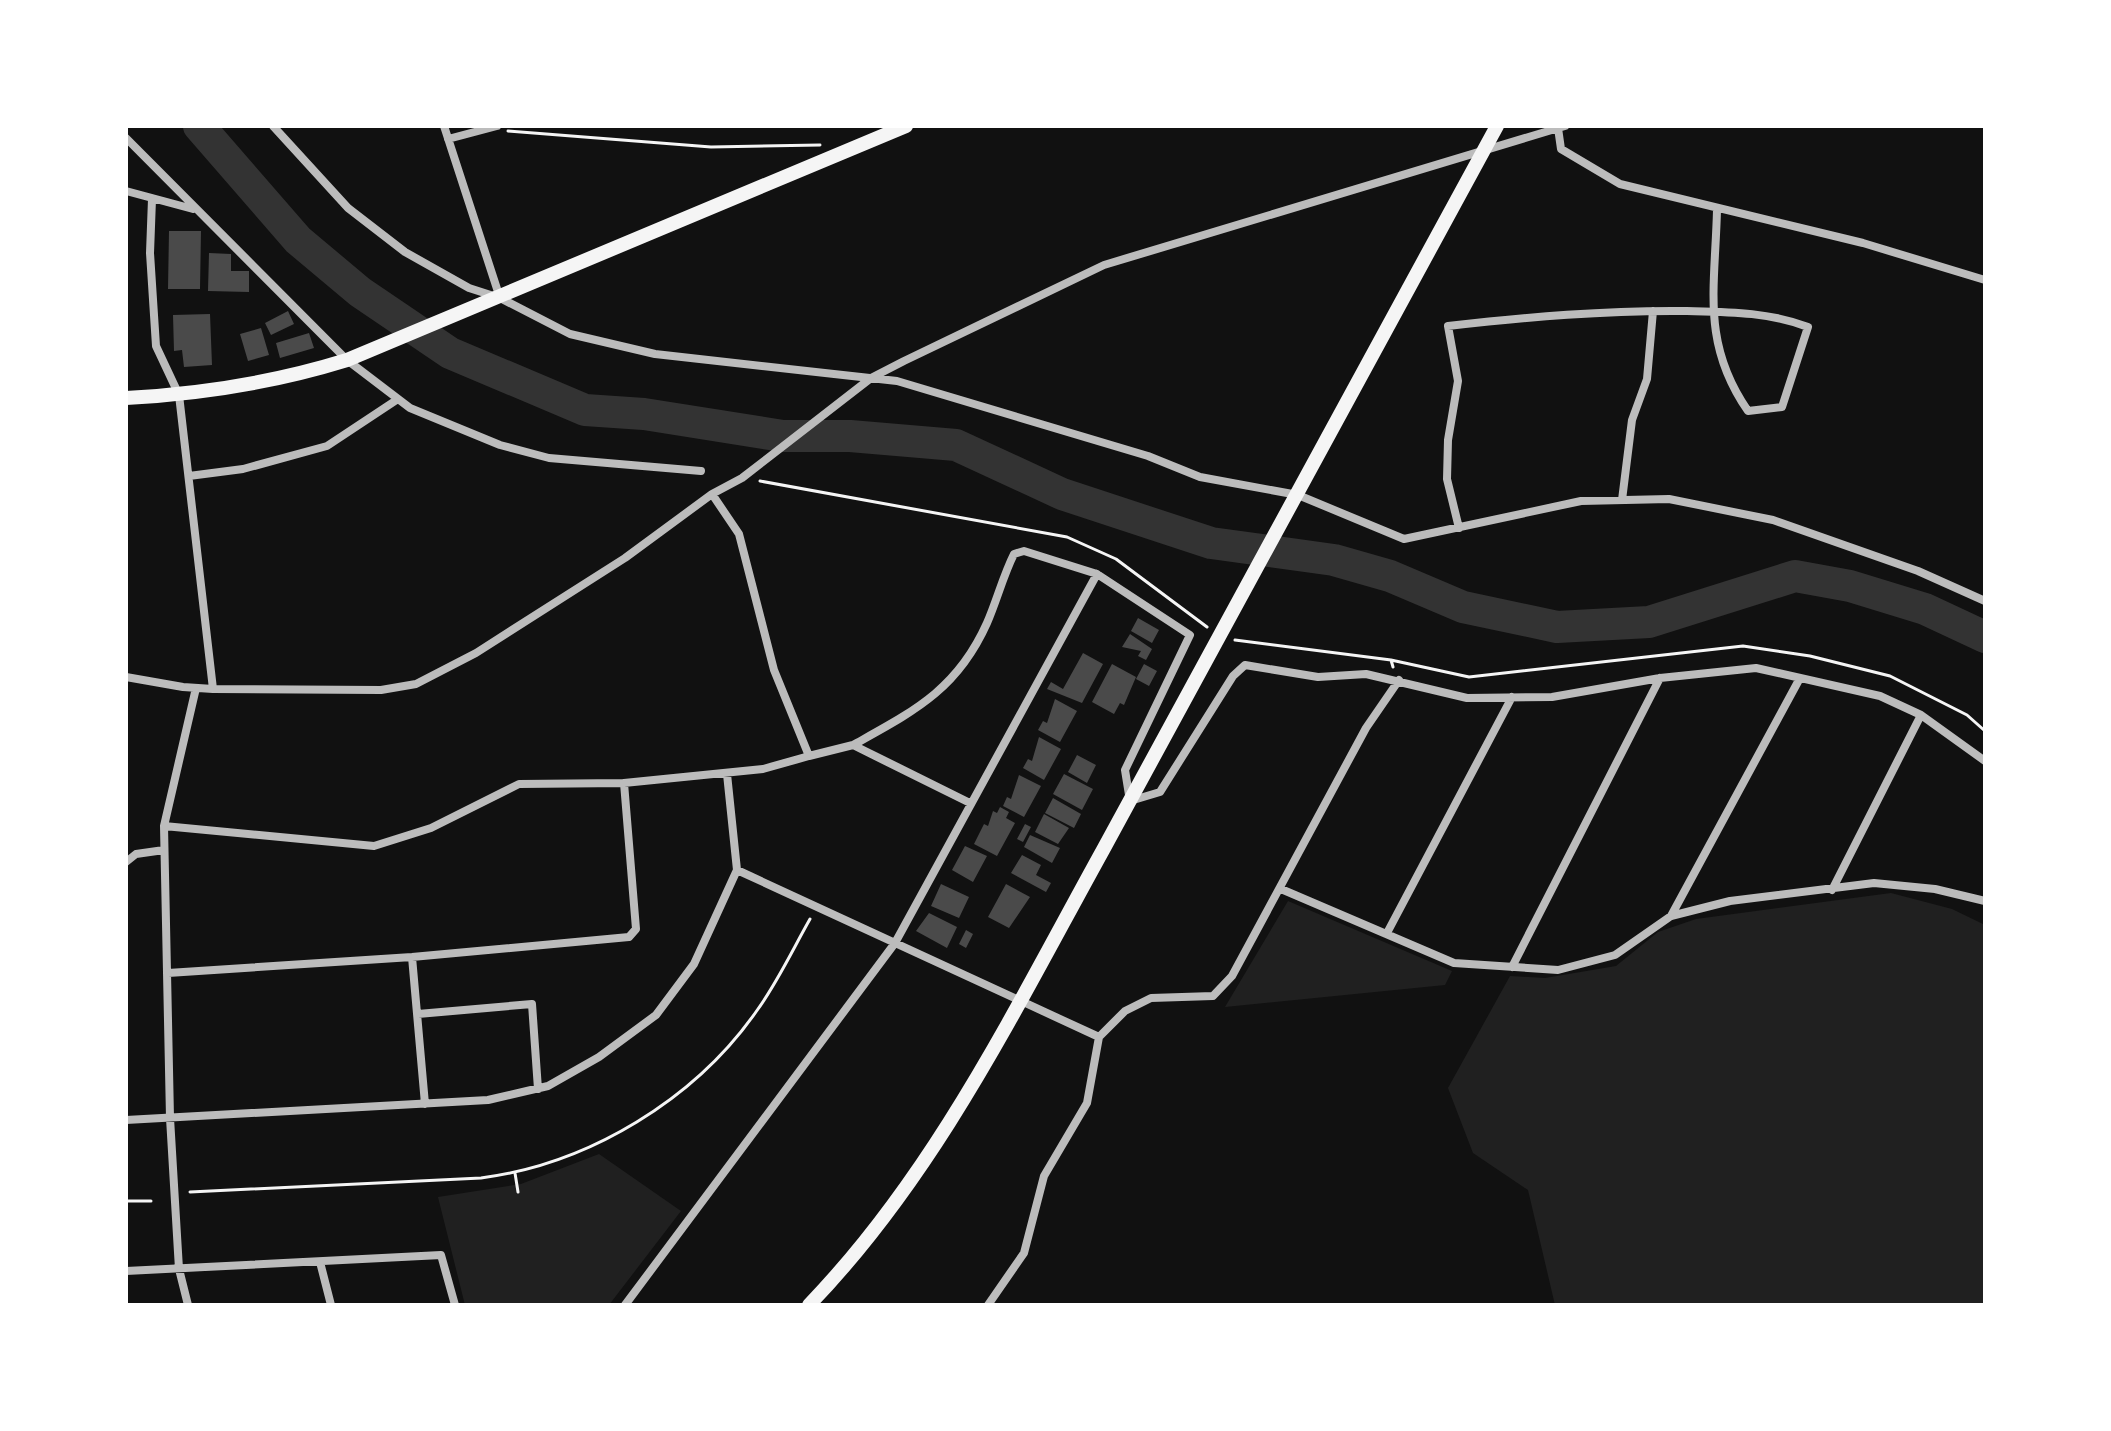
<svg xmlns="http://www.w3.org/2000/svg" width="2111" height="1431" font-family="Lora,serif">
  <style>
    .green { fill: #202020 }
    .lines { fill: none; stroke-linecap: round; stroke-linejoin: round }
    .river { stroke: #333; stroke-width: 32 }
    .building { fill: #4a4a4a }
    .path { stroke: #f5f5f5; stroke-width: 3 }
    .minor { stroke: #bcbcbc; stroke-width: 8 }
    .secondary { stroke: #f5f5f5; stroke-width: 14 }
  </style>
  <rect width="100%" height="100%" fill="#111"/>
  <path class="green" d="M1891 893 1952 909 1985 925V1305H1555L1528 1190 1473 1153 1448 1088 1510 976 1545 978 1616 966 1658 932 1696 919Z
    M1288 901 1452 971 1445 985 1225 1007Z
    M599 1154 681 1211 609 1305H465L438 1197 521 1184Z"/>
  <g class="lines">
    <path class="river" d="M199 126 298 240 360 292 450 353 585 410 644 414 783 436H850L956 445 1062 494 1211 543 1334 560 1390 576 1463 607 1557 627 1649 622 1795 576 1850 586 1925 609 1985 637"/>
  </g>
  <path class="building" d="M169 231H201L200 289H168Z
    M209 253 231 254V271H249V292L208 291Z
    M288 311 294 324 271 335 265 323Z
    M210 314 212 365 184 367 182 350 174 351 173 315Z
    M261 328 269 355 248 361 240 334Z
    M309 333 314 348 280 358 276 343Z
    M1138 618 1159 630 1152 643 1131 631Z
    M1130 634 1152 649 1146 660 1138 656 1141 651 1122 647Z
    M1083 653 1103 664 1082 703 1047 689 1051 682 1063 689Z
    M1112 664 1136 677 1124 705 1120 703 1114 714 1092 702Z
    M1144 664 1157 671 1149 686 1136 679Z
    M1055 699 1077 711 1060 742 1038 730 1043 721 1047 723Z
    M1039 737 1061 749 1044 780 1023 768 1028 759 1032 761Z
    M1077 755 1096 765 1087 783 1068 772Z
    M1064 774 1093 789 1082 810 1053 794Z
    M1019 775 1041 786 1024 817 1003 806 1007 797 1011 799Z
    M1053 798 1081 814 1074 828 1045 813Z
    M1000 807 1009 812 1006 818 1015 823 997 856 974 844 984 824 988 826 993 811 997 813Z
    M1044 814 1069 828 1058 844 1035 832Z
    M1025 824 1031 827 1023 842 1017 839Z
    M1030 835 1060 848 1052 863 1024 847Z
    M965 846 987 856 973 882 952 870Z
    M1022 855 1041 865 1036 875 1051 883 1046 892 1011 873Z
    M941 884 969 897 959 918 931 906Z
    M1006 884 1030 897 1009 928 988 917Z
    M929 913 957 927 947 948 916 931Z
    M966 930 973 934 966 948 959 944Z"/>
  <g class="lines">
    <path class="path" d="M508 131 711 147 820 145
      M760 481 1067 537 1116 559 1207 627
      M1235 640 1391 660 1393 667
      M1391 660 1469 677 1743 646 1810 656 1890 676 1967 715 1985 731
      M515 1173 518 1192
      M190 1192 481 1178C589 1164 696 1099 758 1009 778 981 793 949 810 919
      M126 1201H151"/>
    <path class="minor" d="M273 126 348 208 405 252 469 288 500 298 570 334 655 354 897 381 1148 456 1200 477 1298 495 1404 539 1581 501 1669 499 1773 520 1918 571 1985 601
      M444 126 500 298
      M1558 128 1561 149 1620 184 1863 243 1985 280
      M126 138 347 360 410 408 500 445 549 458 701 471
      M448 139 497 126
      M126 191 193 209
      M152 199 150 253 156 346 179 395 213 689
      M189 476 243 469 327 446 398 399
      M1622 500 1632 420 1647 379 1653 311
      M1459 528 1447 479 1448 440 1458 381 1448 326C1528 317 1606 310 1687 311 1728 312 1769 312 1808 327L1782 407 1748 411C1701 343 1715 289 1717 210
      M126 677 183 687 213 689 381 690 416 684 476 653 625 558 712 494 742 478 871 378 904 361 1104 265 1565 126
      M853 745C914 711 957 690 987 623 997 600 1003 576 1014 554L1024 551 1097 574
      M809 756 853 745 970 803
      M624 783 763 769 809 756 774 670 739 534 712 494
      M164 826 374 846 431 828 519 784 624 783 636 929 629 937 412 957 168 973
      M126 862 136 854 164 850
      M737 870 1099 1037
      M1281 889 1454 963 1558 970 1615 955 1671 916 1730 901 1874 883 1935 889 1985 901
      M1832 890 1921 715
      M1671 916 1800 678
      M1387 933 1512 697
      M412 957 425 1104
      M1512 967 1660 678
      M418 1014 532 1004 538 1089
      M126 1120 488 1100 548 1086 599 1057 656 1015 694 964 737 870 727 774
      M320 1262 331 1305
      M126 1271 441 1255 455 1305
      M188 1305 179 1269 170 1118 164 826 196 688
      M625 1305 895 943 1097 574 1190 635 1125 770 1130 801 1160 792 1233 676 1245 665 1318 677 1366 674 1467 698 1552 697 1660 678 1756 668 1880 696 1921 715 1985 761
      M988 1305 1024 1253 1044 1176 1087 1103 1099 1037 1125 1011 1151 998 1213 996 1232 976 1366 728 1399 680"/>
    <path class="secondary" d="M126 398C201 394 276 382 347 360L906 126
      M809 1305C936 1173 1015 1009 1103 850 1236 610 1364 367 1497 126"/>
  </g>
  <rect width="2111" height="1431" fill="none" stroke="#ffffff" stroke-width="256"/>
</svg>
